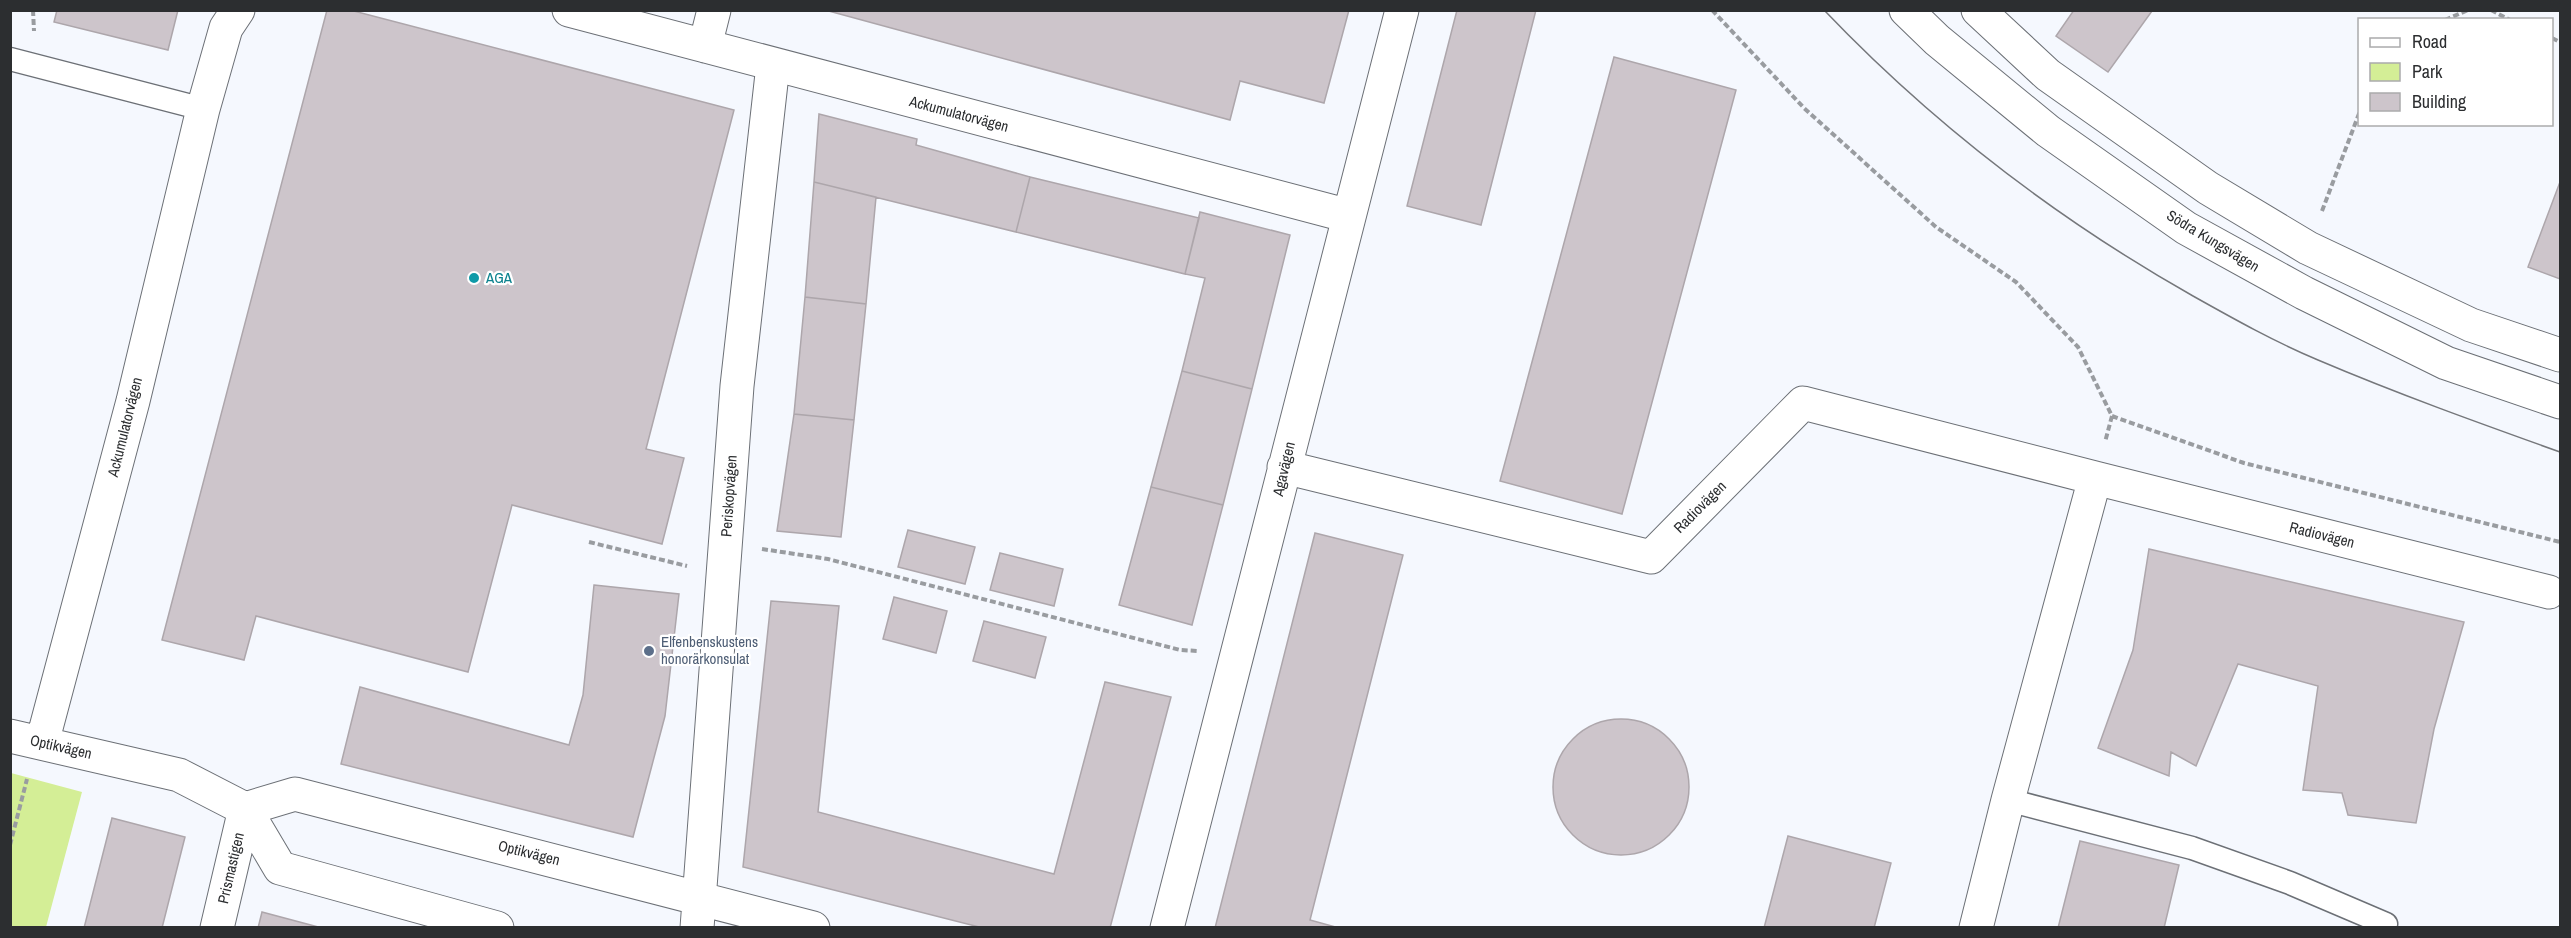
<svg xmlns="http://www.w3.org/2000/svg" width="2571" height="938" font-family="'Archivo Narrow',sans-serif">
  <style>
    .green { fill: #d4ee96 }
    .building { fill: #cdc5cb; stroke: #ada6ab; stroke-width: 1.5 }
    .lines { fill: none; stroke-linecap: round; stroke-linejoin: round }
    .service-casing { stroke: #6c7076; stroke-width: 25 }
    .minor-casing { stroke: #6c7076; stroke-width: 35 }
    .secondary-casing { stroke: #6c7076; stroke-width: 35 }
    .path { stroke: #999ca0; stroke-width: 4; stroke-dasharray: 6 3; stroke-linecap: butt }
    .service { stroke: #fff; stroke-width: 22 }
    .minor { stroke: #fff; stroke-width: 33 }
    .secondary { stroke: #fff; stroke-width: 33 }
    .tram { stroke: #75777b; stroke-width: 1.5 }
    .culture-dot { fill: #0f9aa8; stroke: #fff; stroke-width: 2 }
    .service-dot { fill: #5c6f8a; stroke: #fff; stroke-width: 2 }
    .labels { text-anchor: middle; stroke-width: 4.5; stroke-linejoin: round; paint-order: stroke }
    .street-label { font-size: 15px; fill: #2c2e30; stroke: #fff }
    .culture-label { font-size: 15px; fill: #0d838f; stroke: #fff; text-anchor: start }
    .service-label { font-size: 15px; fill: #4e5e75; stroke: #fff; text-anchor: start }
  </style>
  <rect width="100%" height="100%" fill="#f5f8fe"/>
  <path class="green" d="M11 773 82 792 46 927H11Z"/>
  <path class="building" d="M57 10H178L168 50 54 22Z
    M327 10H350L734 110 646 449 684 458 662 544 512 505 468 672 256 616 244 660 162 640Z
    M825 10H1349L1324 103 1240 81 1230 120Z
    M1457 10H1536L1481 225 1407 206Z
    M2074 10H2152V11L2108 72 2056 36Z
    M1614 57 1736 90 1622 514 1500 481Z
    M819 114 917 139 916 145 1030 177 1016 232 814 182Z
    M1030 177 1199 218 1185 274 1016 232Z
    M814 182 876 197 866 304 805 297Z
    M2560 182V279L2528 267Z
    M1200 212 1290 235 1252 389 1182 371 1205 278 1185 274Z
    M805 297 866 304 854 420 794 414Z
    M1182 371 1252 389 1223 505 1151 487Z
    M794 414 854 420 841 537 777 531Z
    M1151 487 1223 505 1192 625 1119 605Z
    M908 530 975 547 965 584 898 567Z
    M1315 533 1403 555 1310 920 1339 928H1215Z
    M2149 549 2464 622 2434 729 2416 823 2348 815 2342 793 2303 790 2318 686 2238 664 2196 766 2171 752 2169 776 2098 748 2133 650Z
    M1000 553 1063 569 1054 606 990 590Z
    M594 585 679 594 665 716 633 837 341 764 360 687 569 745 583 695Z
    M894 597 947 611 936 653 883 639Z
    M771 601 839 606 818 812 1054 874 1105 682 1171 697 1110 928H983L743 867Z
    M984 621 1046 637 1035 678 973 661Z
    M1553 787a68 68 0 1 1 136 0a68 68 0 1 1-136 0Z
    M112 818 185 837 162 928H84Z
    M1788 836 1891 863 1874 928H1764Z
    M2080 841 2179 865 2164 928H2058Z
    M262 912 322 928H258Z"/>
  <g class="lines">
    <defs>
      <path id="service" d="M10 59 203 109
        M2008 800 2192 848 2290 883 2386 924"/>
      <path id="minor" d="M569 10 1349 216
        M1978 10 2048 75 2208 188 2308 248 2471 325 2560 355
        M705 46 714 10
        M1284 467 1651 557 1803 403 2095 478 2008 800 1976 928
        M2095 478 2549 592
        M10 736 179 775 245 809 280 868 497 928
        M42 743 133 401 203 109 226 28 238 10
        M245 809 295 794 813 928
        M217 928 245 809
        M697 928 737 386 773 65
        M1167 928 1402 10"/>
      <path id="secondary" d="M1906 10 1937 40 2048 131 2186 228 2304 293 2446 363 2560 402"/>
    </defs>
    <use href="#service" class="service-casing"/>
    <use href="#minor" class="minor-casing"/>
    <use href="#secondary" class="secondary-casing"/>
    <path class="path" d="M33 10 34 31
      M1712 10 1804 108 1936 227 2016 282 2078 347 2112 416 2105 442
      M2491 10 2510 20
      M2445 20 2468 10
      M2552 38 2560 42
      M2322 211 2360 111
      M2112 416 2244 463 2560 542
      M589 542 687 566
      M762 549 828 559 1180 650 1198 651
      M10 845 27 779"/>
    <use href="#service" class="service"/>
    <use href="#minor" class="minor"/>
    <use href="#secondary" class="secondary"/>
    <path class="tram" d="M1824 10C1932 123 2057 219 2193 296 2234 319 2275 342 2318 360 2398 394 2479 423 2560 452"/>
  </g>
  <circle class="culture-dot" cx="474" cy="278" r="6"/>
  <circle class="service-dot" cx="649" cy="651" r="6"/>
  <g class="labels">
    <g class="street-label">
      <text transform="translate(959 114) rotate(15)" y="5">Ackumulatorvägen</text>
      <text transform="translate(2213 241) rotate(31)" y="5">Södra Kungsvägen</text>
      <text transform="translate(125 427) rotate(-76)" y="5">Ackumulatorvägen</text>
      <text transform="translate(1284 469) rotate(-77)" y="5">Agavägen</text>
      <text transform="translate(729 496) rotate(-86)" y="5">Periskopvägen</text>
      <text transform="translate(1700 507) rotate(-45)" y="5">Radiovägen</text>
      <text transform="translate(2322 535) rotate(14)" y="5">Radiovägen</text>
      <text transform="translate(61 747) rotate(13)" y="5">Optikvägen</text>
      <text transform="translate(529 853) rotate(14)" y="5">Optikvägen</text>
      <text transform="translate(231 868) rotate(-77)" y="5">Prismastigen</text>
    </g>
    <g class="culture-label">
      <text x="486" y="283">AGA</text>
    </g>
    <g class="service-label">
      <text x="661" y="647">Elfenbenskustens<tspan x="661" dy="17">honorärkonsulat</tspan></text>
    </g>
  </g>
  <rect width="2571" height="938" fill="none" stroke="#2c2e30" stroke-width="24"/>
  <rect x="2358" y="18" width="195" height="108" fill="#ffffff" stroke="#ababac" stroke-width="1.5"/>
  <rect x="2370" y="38" width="30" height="9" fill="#ffffff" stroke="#ababac" stroke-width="1.5"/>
  <text x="2412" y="48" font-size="18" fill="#2c2e30">Road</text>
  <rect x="2370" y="63" width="30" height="18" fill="#d4ee96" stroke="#ababac" stroke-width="1.5"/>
  <text x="2412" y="78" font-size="18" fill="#2c2e30">Park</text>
  <rect x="2370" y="93" width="30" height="18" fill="#cdc5cb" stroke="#ababac" stroke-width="1.5"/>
  <text x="2412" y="108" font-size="18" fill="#2c2e30">Building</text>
</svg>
